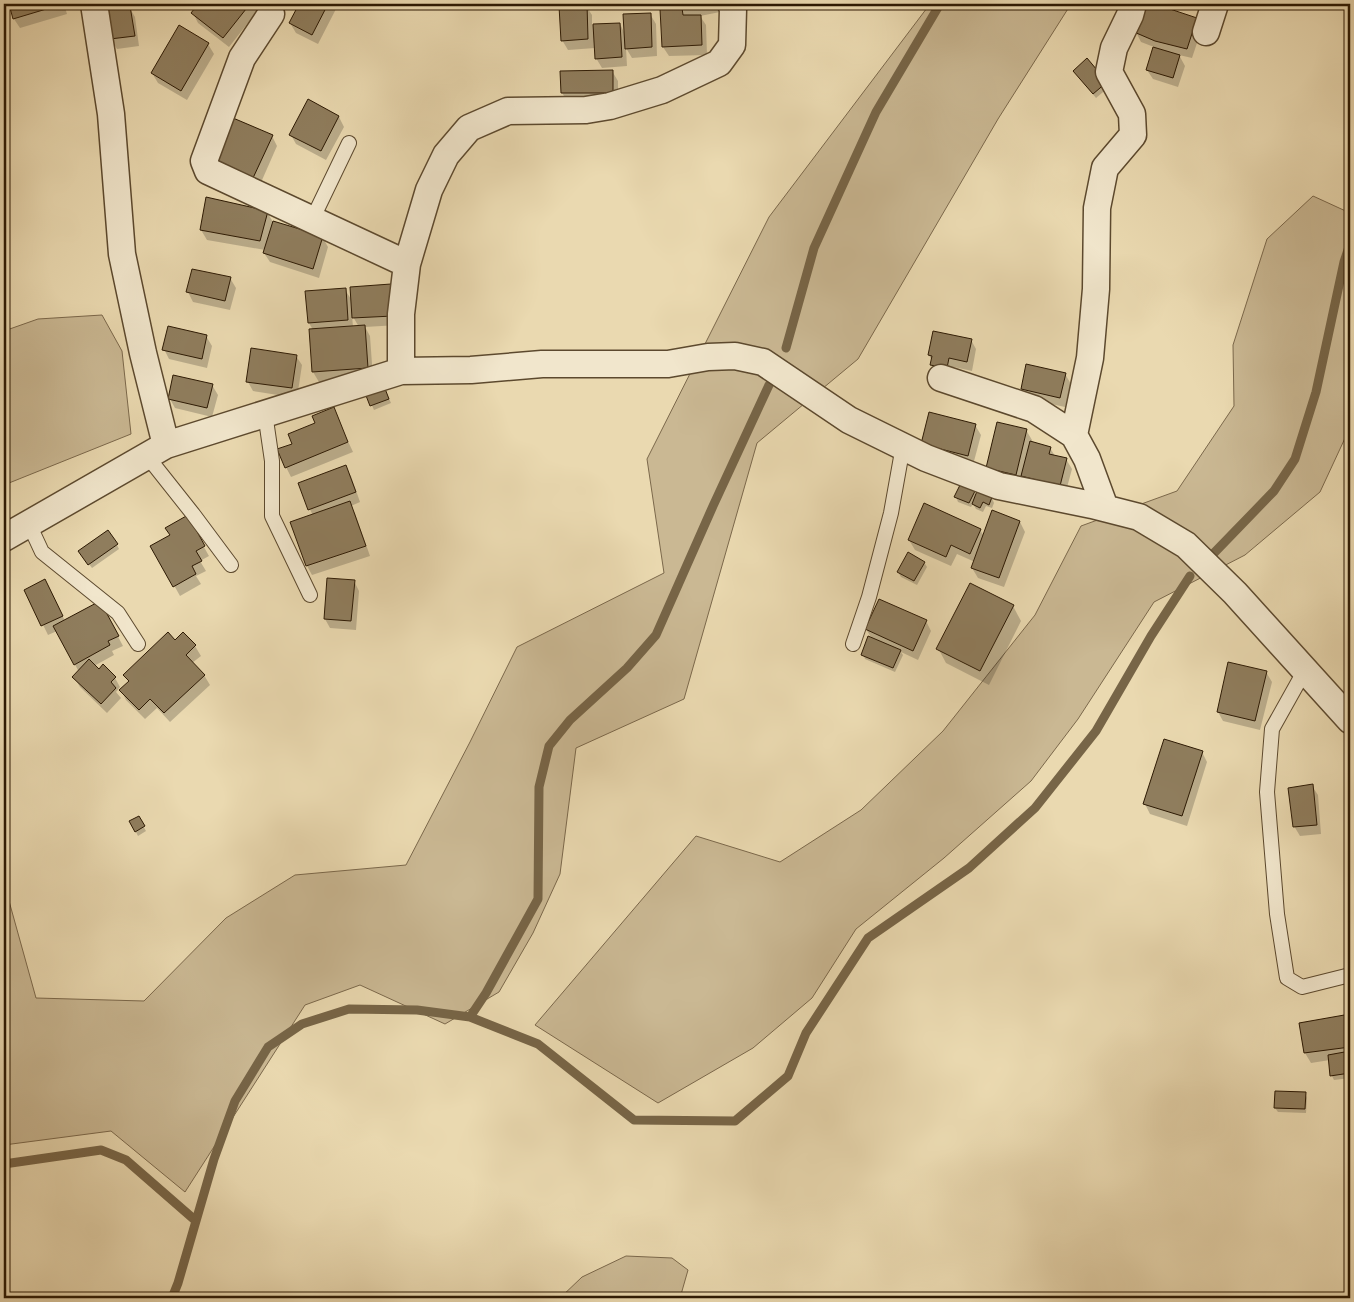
<svg xmlns="http://www.w3.org/2000/svg" width="1354" height="1302" font-family="'IM FELL English',serif">
  <style>
    .green { fill: #cab893; stroke: #7b684b }
    .shadow { fill: #0003; fill-rule: evenodd }
    .lines { fill: none; stroke-linecap: round; stroke-linejoin: round }
    .stream { stroke: #776547; stroke-width: 9 }
    .building { fill: #8f7d5d; stroke: #2c1903 }
    .lane-casing { stroke: #5c492e; stroke-width: 16 }
    .street-casing { stroke: #5c492e; stroke-width: 29 }
    .lane { stroke: #f1e6cc; stroke-width: 14 }
    .street { stroke: #f1e6cc; stroke-width: 26 }
  </style>
  <rect width="100%" height="100%" fill="#ead9b0"/>
  <filter id="stains"><feTurbulence type="fractalNoise" baseFrequency=".004" numOctaves="4"/><feColorMatrix values="0 0 0 0 .2 0 0 0 0 .09 0 0 0 0 .02 0 0 0 .5 -.17"/></filter>
  <radialGradient id="worn" r=".72"><stop offset=".6" stop-color="#630" stop-opacity="0"/><stop offset="1" stop-color="#630" stop-opacity=".3"/></radialGradient>
  <path class="green" d="M930 4H1071L998 119 858 359 757 443 684 699 576 748 560 874 533 933 499 992 445 1024 360 985 305 1005 185 1192 111 1131 4 1145V883L36 998 144 1001 226 918 295 875 406 865 470 742 517 647 664 573 647 459 769 217Z
    M1313 196 1350 213V417L1346 436 1320 492 1245 555 1154 602 1078 719 1031 781 944 858 856 929 812 998 753 1048 658 1103 535 1025 696 836 780 862 861 810 943 731 1035 615 1081 526 1177 491 1234 406 1233 345 1267 239Z
    M102 315 122 351 131 434 4 485V331L38 319Z
    M626 1256 672 1258 688 1270 680 1298H560L582 1277Z"/>
  <path class="shadow" d="M10 4H64L67 14 20 28 14 19Z
    M200 4H263L229 47 198 23 193 13Z
    M300 4H332L336 9 318 44 296 33 290 23Z
    M684 4H719L720 12 700 16 706 25 707 55 669 56 663 47 662 11 685 10Z
    M1145 4H1151L1196 19 1202 28 1192 58 1179 55 1185 66 1178 87 1153 79 1147 70 1154 47 1141 42 1136 32Z
    M586 6 592 15V25L620 24 625 34 650 14 656 24 657 56 632 58 626 48 627 66 602 68 596 58 595 48 568 50 562 40Z
    M129 7 135 17 139 46 117 49 111 39Z
    M208 44 214 54 187 100 158 83 152 73Z
    M612 71 618 81V102H568L562 93Z
    M1077 75 1109 87 1096 98Z
    M309 101 339 117 344 127 326 160 296 144 291 135Z
    M272 136 277 146 259 187 221 171Z
    M267 212 273 222 323 238 328 247 319 278 270 262 264 253 265 250 207 240 201 230Z
    M230 278 236 288 230 310 193 302 188 292Z
    M390 285 398 325 365 327 370 336 373 378 319 382 313 372 311 330H313L309 323 345 290 353 302ZM352 315 359 327H353Z
    M206 336 212 346 207 368 169 359 164 349Z
    M971 340 976 349 972 371 954 367 952 377 937 374 932 364V361L929 355Z
    M296 356 302 365 297 398 253 391 248 382Z
    M1065 374 1071 384 1065 407 1028 399 1022 389Z
    M212 385 218 395 212 417 175 408 170 399Z
    M384 387 391 403 374 410 367 394Z
    M333 409 353 452 291 477 286 467 293 444Z
    M930 414 975 425 981 435 973 465 928 454Z
    M1026 430 1032 440 1031 443 1050 448 1055 456 1066 459 1072 469 1065 495 1028 486 1023 477 1021 484 988 468Z
    M345 467 351 476 360 502 351 506 355 513 370 556 312 575 307 566 313 516 299 484Z
    M974 492 977 496 978 493 992 498 994 503 992 508 986 506 983 512 976 509 973 504 971 507 958 502 956 497Z
    M187 517 209 556 200 561 206 571 196 576 201 584 180 596 152 546 171 536Z
    M1020 522 1025 532 1004 587 978 578 972 568 975 562 957 554 951 566 915 550 909 540 980 530 984 536Z
    M117 545 119 549 92 568 82 555Z
    M924 562 927 567 917 585 901 577 898 572Z
    M354 581 359 591 356 630 330 628 325 619Z
    M26 590H50L65 621 105 612 123 646 112 651 114 655 94 666 99 671 115 678 120 687 116 692 121 698 107 713 80 687 74 677 79 672 57 631 48 635Z
    M1013 606 1021 621 989 685 946 663 938 648Z
    M926 621 931 631 918 660 901 652 903 655 895 672 865 659 863 654 872 639 866 629Z
    M175 641 195 646 201 656 192 663 204 675 210 685 170 722 157 708 145 719 126 700 121 690 129 683 125 675Z
    M1266 672 1272 682 1260 730 1223 721 1218 712Z
    M1202 752 1207 762 1187 826 1150 814 1145 804Z
    M1312 786 1318 795 1321 834 1300 836 1294 826Z
    M138 817 146 831 138 836 131 822Z
    M1350 1015V1078L1334 1080 1332 1076 1330 1060 1311 1063 1305 1053 1301 1024Z
    M1305 1093 1307 1098 1306 1113 1278 1112 1275 1108Z"/>
  <g class="lines">
    <path class="stream" d="M786 348 814 248 876 112 940 4
      M1214 553 1274 491 1295 459 1316 392 1344 262 1350 244
      M470 1017 486 993 538 899 539 787 549 746 570 720 627 668 656 635 713 506 769 385
      M4 1164 101 1150 126 1160 196 1221
      M172 1298 178 1283 214 1159 235 1101 268 1047 302 1024 349 1009 417 1010 470 1017 538 1044 634 1120 735 1121 788 1076 806 1033 868 938 969 868 1035 808 1096 731 1151 636 1190 576"/>
  </g>
  <path class="building" d="M9 4H63L13 19Z
    M198 4H250L223 38 191 13Z
    M299 4H328L312 35 289 23Z
    M587 4 588 39 561 41 559 6Z
    M683 4H710L682 8Z
    M1144 4H1155L1197 18 1187 49 1155 41 1134 32Z
    M130 6 135 36 110 39 104 10Z
    M682 8 683 15H701L702 45 662 47 660 9Z
    M651 13 652 47 625 49 623 14Z
    M620 23 622 57 595 59 593 24Z
    M179 25 209 43 181 91 151 73Z
    M1153 47 1180 55 1173 78 1146 70Z
    M1087 58 1107 82 1093 94 1073 71Z
    M613 70V93H561L560 71Z
    M308 99 339 116 321 151 289 135Z
    M233 118 273 135 253 178 214 161Z
    M206 197 268 211 260 241 200 230Z
    M273 221 323 236 313 269 263 253Z
    M192 269 231 277 225 301 186 292Z
    M391 284 393 316 352 318 350 287Z
    M346 288 348 320 308 323 305 291Z
    M365 325 368 368 312 372 309 329Z
    M168 326 207 335 202 359 162 350Z
    M933 331 972 339 967 362 949 358 947 368 930 365 932 356 928 355Z
    M251 348 297 355 292 388 246 382Z
    M1026 364 1066 373 1060 398 1021 389Z
    M173 375 213 384 207 408 168 399Z
    M384 386 389 399 370 406 365 393Z
    M334 407 348 442 285 468 277 449 292 444 288 434 315 423 312 416Z
    M929 412 976 424 968 456 921 444Z
    M997 422 1027 429 1016 475 986 468Z
    M1030 441 1051 447 1049 454 1067 458 1060 486 1021 476Z
    M346 465 356 492 308 510 298 483Z
    M960 485 975 491 969 503 954 497Z
    M977 491 992 497 989 505 983 502 980 508 972 504Z
    M350 501 366 546 306 566 290 522Z
    M924 503 981 529 970 554 951 545 946 557 908 540Z
    M992 510 1020 521 999 578 971 568Z
    M188 515 205 546 196 551 202 561 192 566 196 574 173 587 150 546 170 535 165 528Z
    M108 530 118 544 88 565 78 551Z
    M908 552 925 562 914 581 897 572Z
    M327 578 355 580 351 621 324 619Z
    M45 579 63 616 41 626 24 590Z
    M970 583 1014 605 980 671 936 649Z
    M879 599 927 620 913 651 865 629Z
    M100 601 119 636 108 641 110 645 74 665 53 626Z
    M168 632 175 640 183 632 196 645 186 655 205 675 164 713 150 699 139 710 119 690 129 681 123 675Z
    M868 636 901 650 893 668 861 655Z
    M89 659 99 669 103 664 116 677 111 682 116 688 101 704 72 677Z
    M1228 662 1267 671 1255 721 1217 712Z
    M1164 739 1203 751 1182 816 1143 804Z
    M1313 784 1317 825 1293 827 1288 788Z
    M139 816 145 826 135 832 129 821Z
    M1350 1014V1047L1304 1053 1299 1023Z
    M1350 1051V1073L1330 1076 1328 1055Z
    M1275 1091 1306 1092 1305 1109 1274 1108Z"/>
  <g class="lines">
    <defs>
      <path id="lane" d="M312 220 349 143
        M265 413 272 461V516L310 595
        M147 456 193 514 231 565
        M29 524 42 552 118 613 138 644
        M853 644 869 597 891 513 903 446
        M1305 670 1272 729 1267 792 1277 914 1287 978 1302 987 1350 975"/>
      <path id="street" d="M94 4 111 114 122 254 143 353 166 445
        M271 14 242 58 204 161 208 171 407 264
        M1206 32 1215 4
        M401 371V314L407 264 429 190 446 155 469 128 508 111 586 110 610 106 662 90 719 63 732 45 733 9 731 4
        M941 378 1034 409 1074 435 1087 459 1105 508
        M1074 435 1090 358 1096 289 1097 208 1105 168 1133 135 1132 114 1109 72 1114 48 1130 15 1133 4
        M4 538 166 445 401 371 471 370 542 364H668L708 357 735 356 763 362 849 420 926 458 999 486 1092 505 1139 517 1186 545 1235 593 1350 720"/>
    </defs>
    <use href="#lane" class="lane-casing"/>
    <use href="#street" class="street-casing"/>
    <use href="#lane" class="lane"/>
    <use href="#street" class="street"/>
  </g>
  <rect width="1354" height="1302" fill="none" stroke="#ead9b0" stroke-width="20"/>
  <rect x="5" y="5" width="1344" height="1292" fill="none" stroke="#2c1903" stroke-width="2.5"/>
  <rect x="10" y="10" width="1334" height="1282" fill="none" stroke="#2c1903"/>
  <rect width="100%" height="100%" filter="url(#stains)"/>
  <rect width="100%" height="100%" fill="url(#worn)"/>
</svg>
